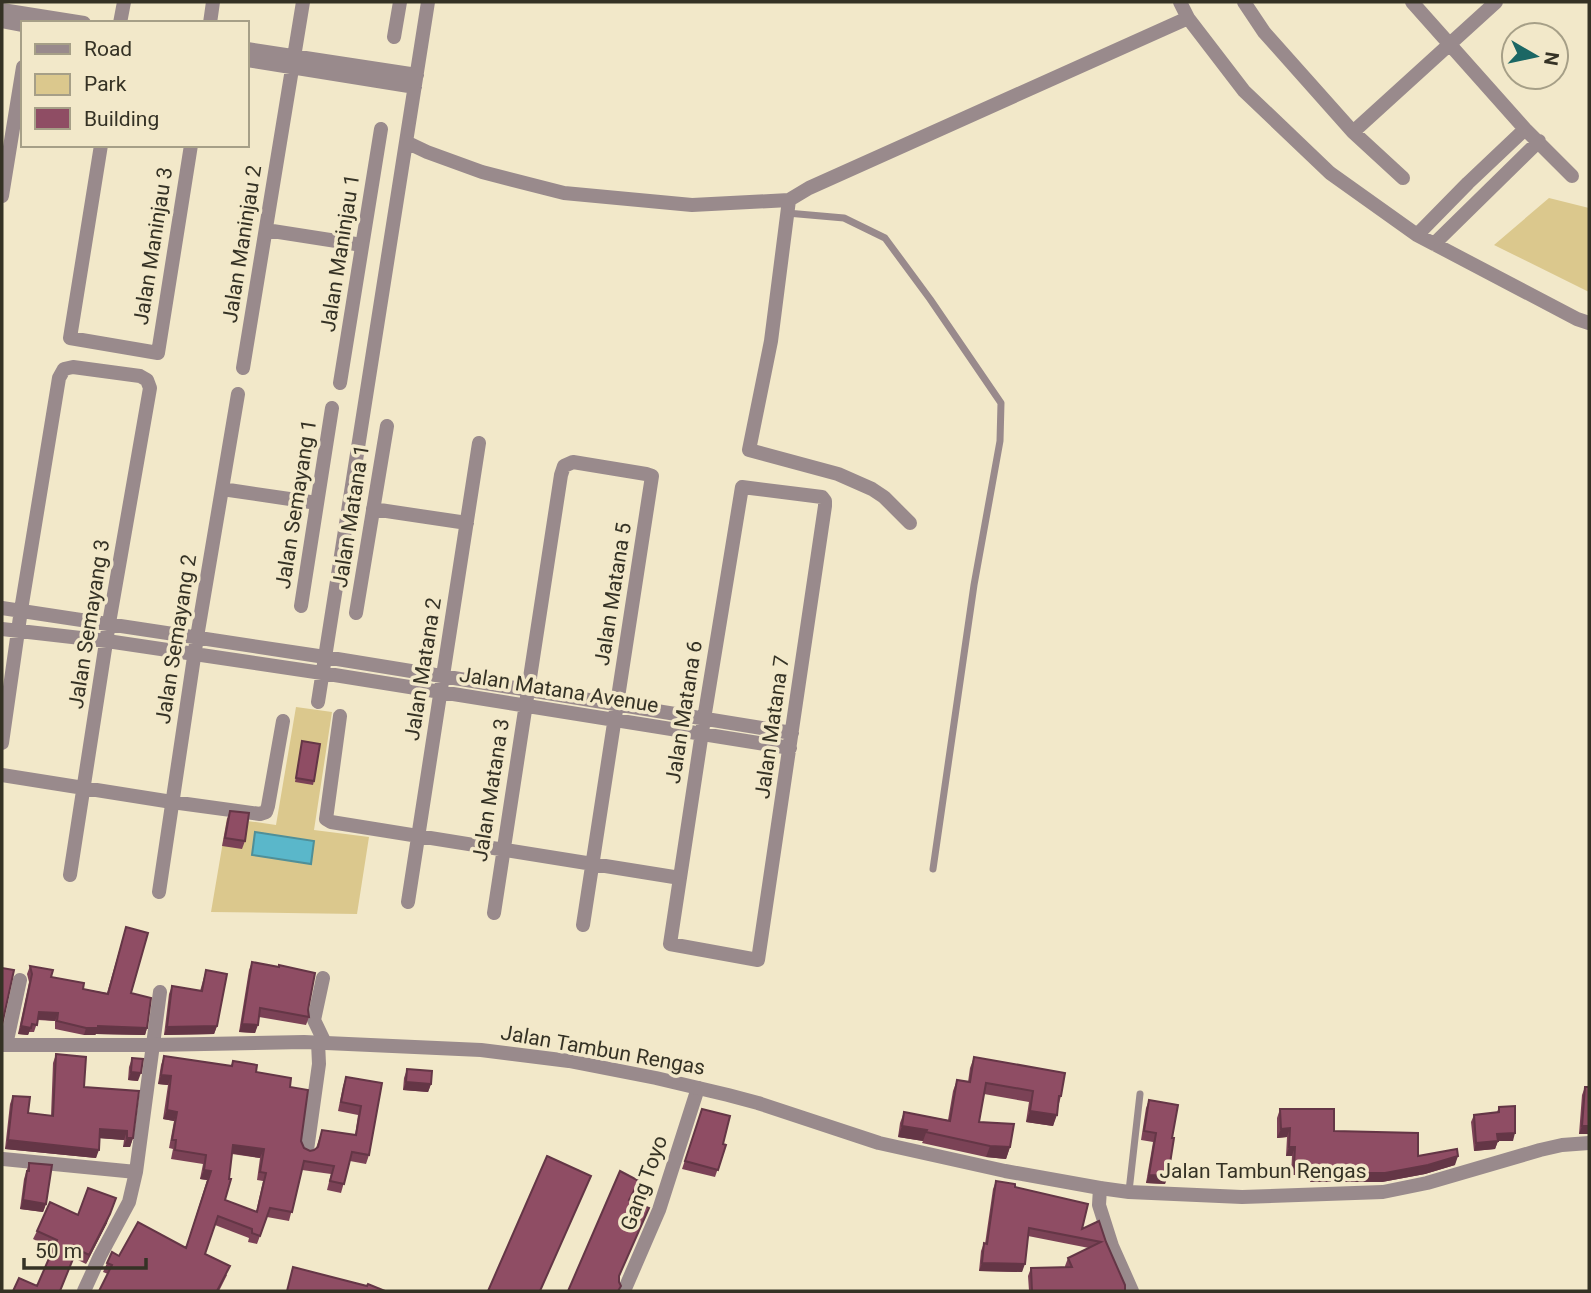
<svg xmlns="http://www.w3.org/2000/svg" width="1591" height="1293" font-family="Roboto,sans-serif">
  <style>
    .green { fill: #dbc88d }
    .water { fill: #5ab7ca; stroke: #4f8f98; stroke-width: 2 }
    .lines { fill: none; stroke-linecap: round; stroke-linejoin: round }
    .service { stroke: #998a8c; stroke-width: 7 }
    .minor { stroke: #998a8c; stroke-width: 14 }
    .tertiary { stroke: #998a8c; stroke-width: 14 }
    .wall { fill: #7b4256; fill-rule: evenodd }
    .shaded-wall { fill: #643646 }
    .building { fill: #8f4d64; stroke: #643646; stroke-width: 2; fill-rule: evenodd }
    .labels { text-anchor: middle; stroke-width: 7; stroke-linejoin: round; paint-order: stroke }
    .street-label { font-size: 21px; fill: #353225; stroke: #f2e8c9 }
  </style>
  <rect width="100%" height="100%" fill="#f2e8c9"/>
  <path class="green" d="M1549 198 1589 208V292L1494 245Z
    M296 707 332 712 314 830 369 837 357 914 211 912 227 818 276 825Z"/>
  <path class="water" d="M255 832 314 841 311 864 252 855Z"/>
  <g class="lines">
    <path class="service" d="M787 213 844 218 885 238 930 299 1001 403 1000 441 974 585 933 869
      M1129 1191 1140 1094"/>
    <path class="minor" d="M1180 2 1188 18 1244 91 1330 173 1417 235 1577 319 1589 323
      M1244 2 1264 32 1353 132 1403 178
      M1412 2 1525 129 1572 176
      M2 10 84 23
      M2 21 23 25
      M120 23 124 2
      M210 23 213 2
      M394 37 400 2
      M247 49 417 75
      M247 60 415 87
      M1353 132 1496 2
      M406 142 427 152 482 172 564 193 692 205 789 200
      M101 145 70 338 158 353 191 145
      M2 196 23 67
      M266 230 362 245
      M1417 235 1468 183 1525 129
      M1434 244 1539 141
      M243 368 303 2
      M340 383 381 129
      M742 487 822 497 825 501V506L758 960 670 944 704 719Z
      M222 489 317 503
      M373 509 467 523
      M910 523 884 497 872 489 838 474 749 450 771 341 789 200 809 188 1188 18
      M301 606 332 408
      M2 608 325 657 792 733
      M356 613 387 426
      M2 629 107 641 322 673 790 748
      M318 702 428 2
      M340 716 327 812 326 819 331 822 680 878
      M2 743 21 610 59 378 64 369 73 367 140 376 147 380 150 388 109 623 70 875
      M2 775 172 802 260 814 266 812 268 806 283 721
      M159 892 197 637 238 394
      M408 902 479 443
      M494 913 561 475 564 466 573 462 646 474 652 476 583 925
      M323 978 314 1020 325 1043
      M6 1045 20 980
      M307 1150 319 1064 318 1042
      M3 1159 136 1172
      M1100 1188 1099 1205 1112 1246 1132 1291
      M84 1291 100 1256 129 1202 136 1172 160 992
      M624 1291 659 1210 698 1088"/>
    <path class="tertiary" d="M2 1045H153L304 1042 481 1050 569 1061 656 1078 728 1095 758 1103 879 1143 1005 1171 1100 1188 1129 1192 1242 1197 1383 1192 1427 1183 1540 1150 1562 1145 1589 1143"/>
  </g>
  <path class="wall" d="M302 741 314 781 313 785 295 782Z
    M230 811 245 841 242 849 222 846 227 819Z
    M126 927 131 993 147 1028 145 1035 96 1034 95 1035H84L55 1029V1021L38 1020 34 1032H29L28 1035 18 1034 29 982 27 974 30 966 51 977 83 989 107 993Z
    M252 962 308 1010 309 1017 306 1025 259 1017 255 1033 239 1032 249 970Z
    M206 970 217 1026 214 1034 164 1035 169 994 172 986 200 991Z
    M56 1054 84 1087 133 1138 130 1147H123L124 1140 100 1138 96 1158 5 1149 10 1104 13 1096 28 1113 51 1116 53 1063Z
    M164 1056 231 1066 233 1061 290 1087 301 1141 304 1148 310 1151 314 1150 316 1148 322 1130 355 1135 358 1115 338 1111 343 1086 346 1077 382 1083 369 1155 366 1164 350 1161 341 1193 327 1190 331 1174 302 1170 289 1221 267 1217 257 1244 248 1242 249 1238 215 1225 205 1254 227 1275 219 1291H99L108 1274 103 1272 107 1263 119 1256 186 1248 207 1180 200 1179 203 1164 171 1159 173 1149 169 1148 174 1121 163 1119 168 1085 158 1084 161 1065ZM232 1154 260 1158 257 1180 263 1181 256 1212 225 1200Z
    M974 1057 1061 1096 1053 1126 1026 1122 1029 1102 984 1094 979 1122 1010 1147 1006 1159 986 1157 922 1143 923 1141 898 1137 900 1123 904 1112 948 1120 953 1091 957 1080 968 1082 970 1068Z
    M132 1058 138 1081 128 1080 129 1067Z
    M407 1069 431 1084 428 1092 403 1090 404 1078Z
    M1585 1087 1589 1134H1579L1582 1095Z
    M1149 1100 1172 1138 1165 1184 1146 1183 1153 1142 1141 1140 1146 1108Z
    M1499 1107 1513 1141H1498L1495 1149 1474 1151 1471 1122 1474 1115 1497 1112Z
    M702 1109 723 1144 726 1145 715 1177 682 1169Z
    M1280 1109 1334 1131 1418 1156 1455 1165 1425 1174 1382 1182H1310V1175H1291L1292 1156H1286L1287 1137 1277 1138V1118Z
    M29 1163 46 1204 43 1212 20 1209 24 1179Z
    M996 1181 1015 1187 1106 1242 1125 1291H1029L1028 1276 1031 1268 1065 1267V1266L1068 1258 1089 1248 1028 1236 1022 1272 979 1271 981 1251 984 1243 985 1244 993 1189Z
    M78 1215 107 1223 86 1264 74 1258 37 1286 53 1249 33 1239 37 1231Z"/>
  <path class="shaded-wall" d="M39 1012 58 1013 55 1021 36 1019Z
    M242 1024 258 1025 255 1033 239 1032Z
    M21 1026 31 1028 28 1035 18 1034Z
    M98 1026 147 1028 145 1035 96 1034 95 1035H84L86 1028Z
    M217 1026 214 1034 164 1035 167 1027Z
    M131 1072 141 1073 138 1081 128 1080Z
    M161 1075 171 1076 168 1085 158 1084Z
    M406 1082 431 1084 428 1092 403 1090Z
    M167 1110 177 1112 174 1121 163 1119Z
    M1030 1111 1057 1115 1053 1126 1026 1122Z
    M902 1126 927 1130 923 1141 898 1137Z
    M1582 1126H1589V1134H1579Z
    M1290 1128 1287 1137 1277 1138 1281 1129Z
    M100 1129 127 1131 124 1140 97 1138Z
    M1515 1133 1513 1141H1498L1495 1149 1474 1151 1476 1143 1497 1134Z
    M127 1138H133L130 1147H123Z
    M8 1140 99 1150 96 1158 5 1149Z
    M233 1145 264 1149 260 1158 230 1153Z
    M990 1146 1010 1147 1006 1159 986 1157Z
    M1289 1147H1295L1292 1156H1286Z
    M1458 1156 1455 1165 1425 1174 1382 1182H1310L1314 1173Z
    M1294 1166H1314L1310 1175H1291Z
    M204 1170 211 1171 207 1180 200 1179Z
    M1149 1175 1168 1176 1165 1184 1146 1183Z
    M23 1200 46 1204 43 1212 20 1209Z
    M110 1214 107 1223 86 1264 89 1255Z
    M982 1263 1025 1264 1022 1272 979 1271Z"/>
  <path class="building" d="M302 741 320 744 314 781 296 778Z
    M230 811 249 813 245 841 225 838Z
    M126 927 148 933 131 993 151 998 147 1028 98 1026V1028H86L57 1021 58 1013 39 1012 37 1025 32 1024 31 1028 21 1026 32 974 30 966 53 970 51 977 84 983 83 989 108 994Z
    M252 962 279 967V965L315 973 308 1010 309 1017 260 1008 258 1025 242 1024Z
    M2 968 14 970 2 1025Z
    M206 970 227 974 217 1026 167 1027 172 986 202 991Z
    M56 1054 86 1057 84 1087 139 1091 133 1138H127V1131L100 1129 99 1150 8 1140 13 1096 30 1097 28 1113 53 1116Z
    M164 1056 232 1066 233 1061 257 1065 256 1072 291 1078 290 1087 308 1090 301 1141 304 1148 310 1151 314 1150 318 1147 322 1130 356 1135 361 1106 341 1102 346 1077 382 1083 369 1155 352 1152 344 1184 330 1181 334 1166 304 1161 292 1212 270 1208 260 1236 252 1233V1229L218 1216 205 1254 230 1266 217 1291H99L112 1265 107 1263 112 1252 119 1256 138 1222 186 1248 211 1171 204 1170 206 1155 175 1150 176 1140H172L177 1112 167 1110 171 1076 161 1075ZM233 1145 264 1149 260 1172 266 1173 257 1212 225 1200 231 1179H229Z
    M974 1057 1065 1073 1061 1096H1059L1057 1115 1030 1111 1033 1091 986 1083 979 1122 1014 1124 1010 1147 990 1146 926 1132 927 1130 902 1126 904 1112 950 1121 957 1080 970 1082Z
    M132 1058 143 1059 141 1073 131 1072Z
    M407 1069 432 1071 431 1084 406 1082Z
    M1585 1087H1589V1126H1582Z
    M1149 1100 1178 1105 1172 1138H1174L1168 1176 1149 1175 1156 1133 1144 1131Z
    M1515 1106V1133L1497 1134 1498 1141 1476 1143 1474 1115 1499 1112V1107Z
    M702 1109 730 1116 723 1144 726 1145 718 1170 685 1161Z
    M1280 1109H1334V1131L1418 1133V1156L1457 1149 1458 1156 1428 1165 1385 1173H1314V1166H1294L1295 1147H1289L1290 1128 1281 1129Z
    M547 1156 591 1176 540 1291H488Z
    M29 1163 52 1165 46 1204 23 1200 27 1171H29Z
    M620 1171 639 1181 629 1200 649 1208 619 1276V1282L621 1286 618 1291H568Z
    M996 1181 1015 1184V1187L1088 1204 1082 1229 1099 1221 1106 1242 1125 1285V1291H1032L1031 1268 1072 1267 1068 1258 1101 1242 1029 1228 1025 1264 982 1263 984 1243 987 1244Z
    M88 1188 116 1198 110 1214 89 1255 77 1249 60 1291H13L19 1278 37 1286 57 1240 37 1231 50 1202 78 1215Z
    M293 1267 367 1286 368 1284 385 1291H287Z"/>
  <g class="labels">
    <g class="street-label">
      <text transform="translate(242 244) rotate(-81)" y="7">Jalan Maninjau 2</text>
      <text transform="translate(153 246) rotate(-81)" y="7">Jalan Maninjau 3</text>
      <text transform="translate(340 253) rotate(-81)" y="7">Jalan Maninjau 1</text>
      <text transform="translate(296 504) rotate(-81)" y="7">Jalan Semayang 1</text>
      <text transform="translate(351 516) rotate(-81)" y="7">Jalan Matana 1</text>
      <text transform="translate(613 594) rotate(-81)" y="7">Jalan Matana 5</text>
      <text transform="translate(89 624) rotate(-81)" y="7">Jalan Semayang 3</text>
      <text transform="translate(176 639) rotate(-81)" y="7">Jalan Semayang 2</text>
      <text transform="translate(423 669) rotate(-81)" y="7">Jalan Matana 2</text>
      <text transform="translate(559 690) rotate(9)" y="7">Jalan Matana Avenue</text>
      <text transform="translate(684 712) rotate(-81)" y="7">Jalan Matana 6</text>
      <text transform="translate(772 727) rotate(-82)" y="7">Jalan Matana 7</text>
      <text transform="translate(491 790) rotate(-81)" y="7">Jalan Matana 3</text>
      <text transform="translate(603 1050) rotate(10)" y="7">Jalan Tambun Rengas</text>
      <text x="1263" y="1178">Jalan Tambun Rengas</text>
      <text transform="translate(644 1183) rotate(-70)" y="7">Gang Toyo</text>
    </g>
  </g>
  <rect width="1591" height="1293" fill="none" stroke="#353225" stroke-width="7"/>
  <rect x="21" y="21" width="228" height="126" fill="#f2e8c9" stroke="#a69f87" stroke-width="2"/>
  <rect x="35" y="44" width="35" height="10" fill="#998a8c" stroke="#a69f87" stroke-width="2"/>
  <text x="84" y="56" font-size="21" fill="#353225">Road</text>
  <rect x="35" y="74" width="35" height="21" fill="#dbc88d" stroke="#a69f87" stroke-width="2"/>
  <text x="84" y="91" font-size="21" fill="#353225">Park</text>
  <rect x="35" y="108" width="35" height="21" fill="#8f4d64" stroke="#a69f87" stroke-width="2"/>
  <text x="84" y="126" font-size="21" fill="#353225">Building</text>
  <g transform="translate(1535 56) rotate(99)"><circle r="33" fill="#f2e8c9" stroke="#a69f87" stroke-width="2"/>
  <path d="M0-5L12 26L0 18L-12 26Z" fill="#1b6764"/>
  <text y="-10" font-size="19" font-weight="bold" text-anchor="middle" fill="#353225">N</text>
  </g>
  <path d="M24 1258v10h122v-10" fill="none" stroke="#353225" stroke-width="3.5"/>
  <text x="35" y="1258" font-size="21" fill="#353225" stroke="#f2e8c9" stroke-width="5" paint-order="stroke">50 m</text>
</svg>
